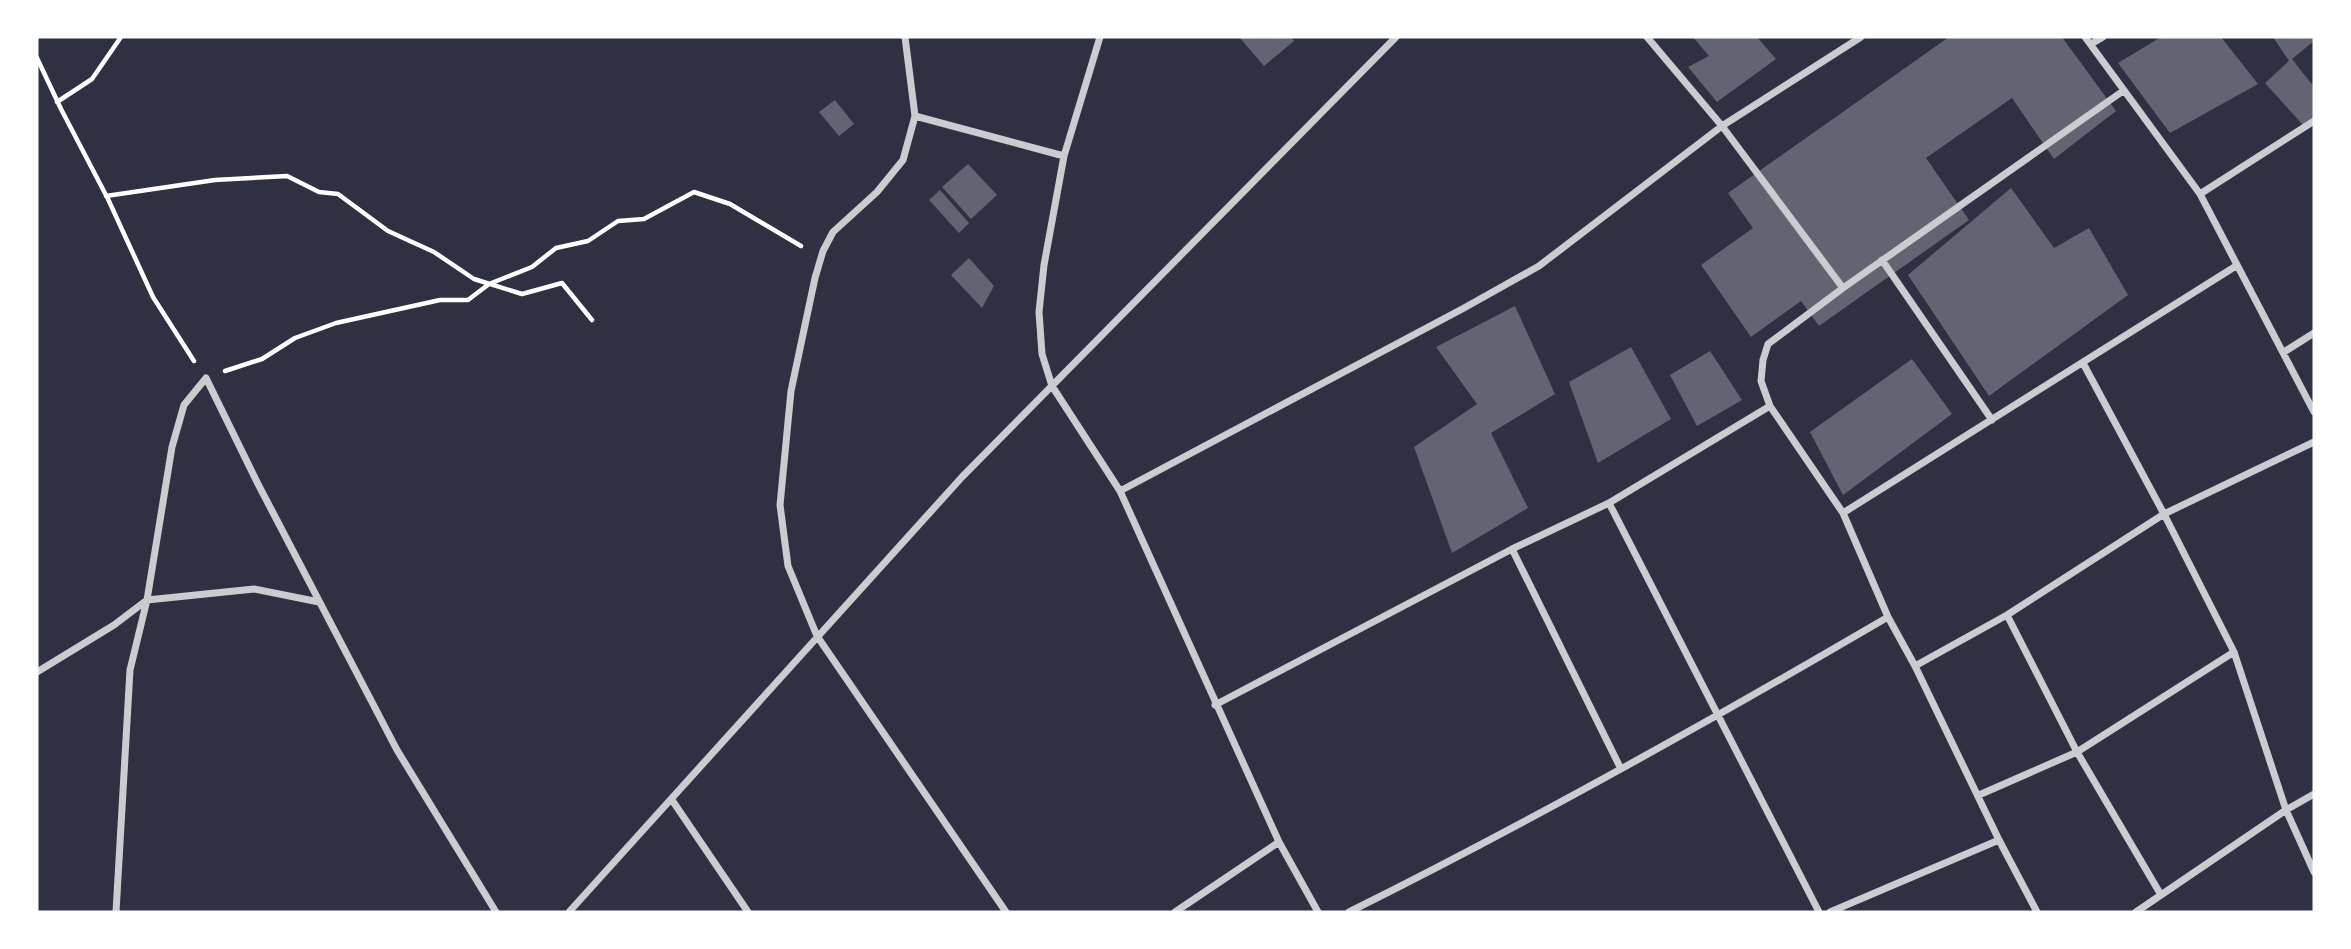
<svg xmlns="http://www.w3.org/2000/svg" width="2351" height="949" font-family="Manrope,sans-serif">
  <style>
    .building { fill: #626471 }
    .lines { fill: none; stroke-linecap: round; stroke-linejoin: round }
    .path { stroke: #fff; stroke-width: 4.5 }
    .minor { stroke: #caccd0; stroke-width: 7 }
  </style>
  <rect width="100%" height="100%" fill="#2d3142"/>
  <path class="building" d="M1239 37H1291L1294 41 1264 66Z
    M1693 37H1757L1776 59 1717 102 1688 67 1709 56Z
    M1949 37H2062L2116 111 2054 159 2012 98 1926 158 1969 220 1819 326 1801 301 1751 337 1701 265 1753 228 1728 193Z
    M2161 37H2221L2258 84 2170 133 2118 63Z
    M2273 37H2314V41L2292 59 2314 87V117L2302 128V124L2265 83 2289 61Z
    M835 100 854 124 839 136 819 112Z
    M968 164 997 195 971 219 942 187Z
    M2011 188 2054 248 2089 228 2128 295 1989 396 1908 275Z
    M940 190 969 223 959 233 929 200Z
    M969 258 994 286 982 308 951 275Z
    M1515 306 1555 394 1491 433 1528 508 1452 553 1414 447 1477 404 1436 347Z
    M1631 347 1671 419 1598 463 1569 382Z
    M1710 351 1742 400 1697 426 1670 375Z
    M1912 359 1952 414 1843 495 1810 432Z"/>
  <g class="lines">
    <path class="path" d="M37 58 61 109 108 199 153 297 194 361
      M57 102 92 79 121 37
      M106 196 215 180 287 176 319 192 338 194 388 231 434 252 474 279 522 294 562 283 592 320
      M225 371 262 359 295 338 336 323 440 300H468L489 284 532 267 556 248 588 241 618 221 644 219 694 192 730 204 801 246"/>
    <path class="minor" d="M905 37 915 116 903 160 877 192 833 232 823 251 815 278 791 391 780 505 788 566 817 636 1006 912
      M1100 37 1064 156 1044 265 1039 312 1042 354 1052 386 1120 491 1279 842 1318 912
      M1647 37 1722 126 1843 288
      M2085 37 2200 194 2314 412
      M2091 44 2103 37
      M915 116 1064 156
      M2200 194 2314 121
      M1882 260 1992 420
      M2284 352 2314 333
      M2083 363 2164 514 2234 652 2286 810 2314 872
      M1120 491 1464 308 1539 266 1722 126 1861 37
      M1609 503 1819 912
      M1843 513 2236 266
      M1512 549 1620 767
      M2007 615 2077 752 2161 895
      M1915 666 2007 615 2164 514 2314 442
      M37 672 114 625 147 600 254 589 319 602
      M1215 705 1512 549 1609 503 1770 406
      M1979 795 2077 752 2234 652
      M672 800 748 912
      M116 912 130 670 147 600 172 447 184 405 206 378 258 484 397 750 496 912
      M569 912 962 477 1396 37
      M1175 912 1279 842
      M1349 912C1532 821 1712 720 1888 617
      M1830 912 1999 840
      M2037 912 1999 840 1915 666 1888 617 1843 513 1770 406 1761 381 1763 360 1768 344 1843 288 2123 91
      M2136 912 2286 810 2314 794"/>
  </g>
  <rect width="2351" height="949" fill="none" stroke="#ffffff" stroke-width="77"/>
</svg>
